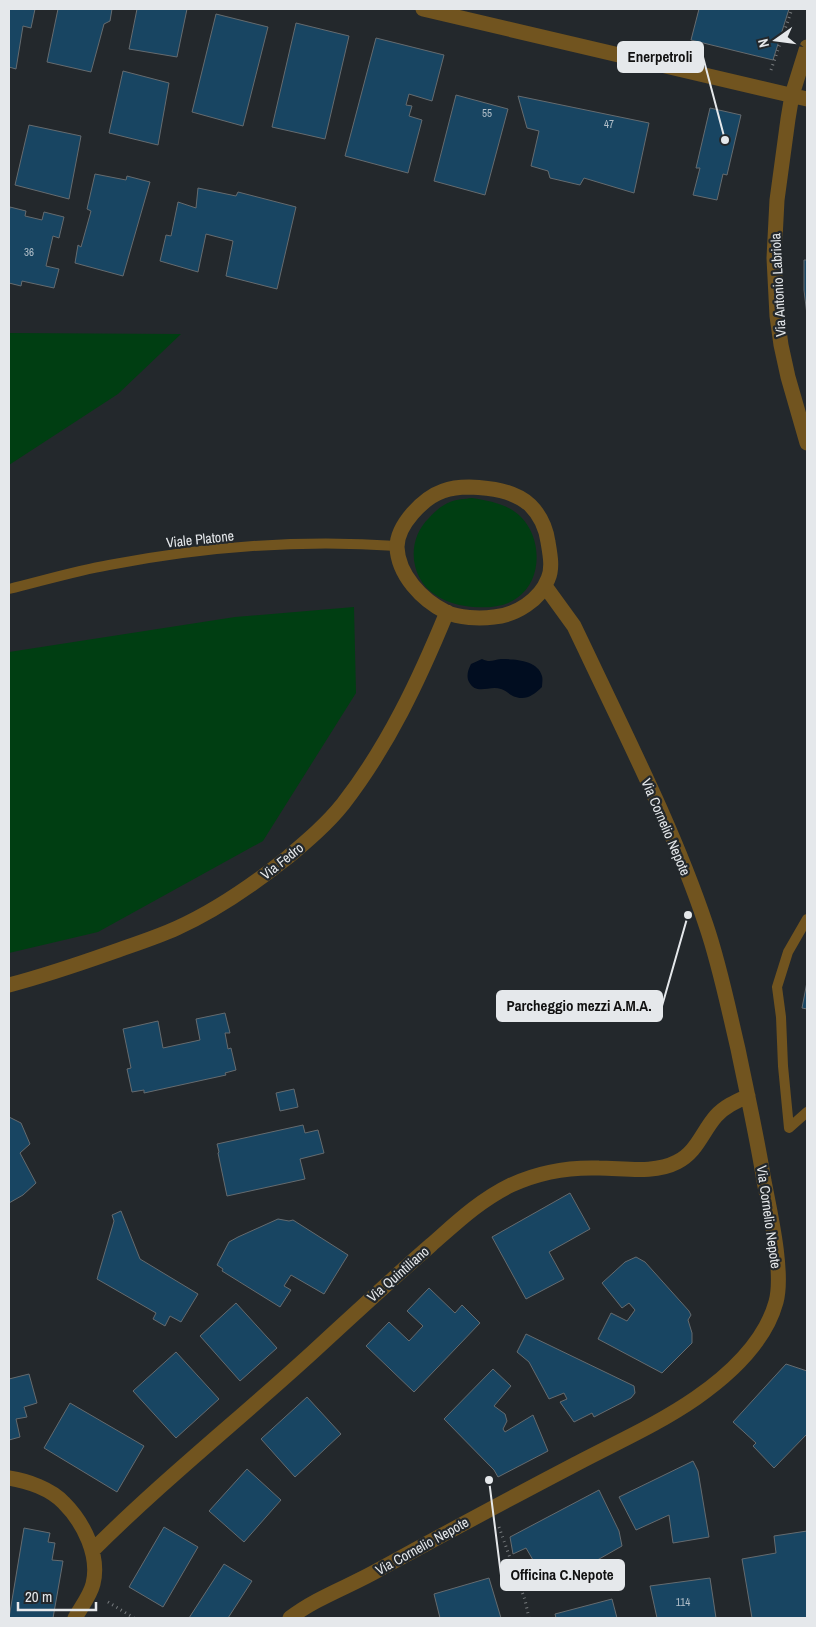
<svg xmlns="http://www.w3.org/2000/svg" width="816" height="1627" font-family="'Archivo Narrow',sans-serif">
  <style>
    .green { fill: #003e12 }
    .water { fill: #010d20 }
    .building { fill: #184562; stroke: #656b6f }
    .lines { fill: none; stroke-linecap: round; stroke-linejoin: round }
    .path { stroke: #787c7f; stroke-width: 3; stroke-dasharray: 1 4; stroke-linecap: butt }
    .lane { stroke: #71541f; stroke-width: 10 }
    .street { stroke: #71541f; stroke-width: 15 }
    .labels { text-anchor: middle; stroke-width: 4.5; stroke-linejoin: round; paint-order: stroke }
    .number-label { font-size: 11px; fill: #b2bfc9 }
    .street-label { font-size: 14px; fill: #e5e8eb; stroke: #23282c }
    .leader { fill: none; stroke: #e5e8eb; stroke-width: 2 }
    .callout-dot { fill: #e5e8eb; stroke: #23282c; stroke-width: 2 }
    .callout { fill: #e5e8eb; stroke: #e5e8eb; stroke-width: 2 }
    .callout-label { font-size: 15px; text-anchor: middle; font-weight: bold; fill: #111 }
  </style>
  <rect width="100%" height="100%" fill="#23282c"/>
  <path class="green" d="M9 333 181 334 118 394 9 465Z
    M472 498C490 501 508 504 521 517 542 538 543 580 517 598 505 607 488 608 473 607 461 606 448 603 437 596 409 579 406 540 429 518 434 512 442 505 450 502 457 499 465 499 472 498Z
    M354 607 356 693 263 841 98 932 9 953V652L235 617Z"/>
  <path class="water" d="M482 659C490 663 493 660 501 659 514 659 538 660 542 676 543 679 542 684 542 687 533 696 524 702 511 695 508 693 505 690 501 689 489 685 477 696 469 682 466 676 468 670 471 664Z"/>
  <path class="building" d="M9 9H35L31 28 23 26 16 69 9 67Z
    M58 9H112L110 21 104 24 91 72 47 62Z
    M137 9H187L177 57 129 49Z
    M699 9H789L773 60 691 40Z
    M216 14 268 27 243 126 192 112Z
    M296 23 349 36 325 139 272 127Z
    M376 38 444 55 432 101 409 94 406 105 412 106 409 116 422 120 408 173 345 156Z
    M123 71 169 83 158 145 109 133Z
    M456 95 508 109 485 195 434 181Z
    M518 96 649 123 634 193 584 178 580 185 550 178 548 171 531 166 539 131 527 128Z
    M710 108 741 115 727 175 723 174 717 200 693 195 700 168H696Z
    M29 125 81 136 69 199 15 185Z
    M95 174 126 180 127 176 150 182 123 276 75 263 78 245 81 247 91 211 87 209Z
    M198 188 236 196 238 192 296 207 277 289 226 276 233 241 206 234 198 272 160 261 166 235 171 236 178 202 196 208Z
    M10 207 26 211 25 216 42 220 44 212 64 217 59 238 53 236 46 266 59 269 54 288 22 281 21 286 9 283V213Z
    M804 260H807V315L804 290Z
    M807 982V1009L802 1008Z
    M225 1013 230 1033H225L228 1049 231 1048 236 1070 225 1073 226 1075 144 1093V1090L132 1092 127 1069 131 1068 123 1029 158 1021 163 1048 200 1040 196 1019Z
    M294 1089 298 1107 280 1111 276 1093Z
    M9 1117 21 1123 30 1144 20 1153 36 1183 23 1195 9 1203Z
    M303 1125 305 1133 318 1130 324 1153 300 1159 305 1179 227 1196 218 1153 219 1152 217 1144Z
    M570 1193 590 1229 549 1252 564 1279 526 1299 492 1237Z
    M121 1211 140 1259 198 1294 181 1322 170 1316 165 1326 153 1319 156 1313 97 1279 114 1221 112 1215Z
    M278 1219 289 1221 293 1220 348 1255 324 1294 291 1275 284 1286 291 1290 280 1307 222 1271 223 1269 217 1265 229 1242 238 1237Z
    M636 1257 645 1262 689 1311 691 1315 688 1320 692 1333V1343L662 1373 598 1339 611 1313 627 1321 635 1310 629 1303 622 1308 602 1283 625 1262Z
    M429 1288 455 1313 462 1305 480 1323 414 1392 366 1346 389 1322 409 1341 423 1326 407 1311Z
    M236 1303 277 1348 240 1381 200 1336Z
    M526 1334 634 1386 635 1393 631 1398 594 1417 592 1413 574 1422 560 1402 567 1399 564 1393 549 1399 529 1362 517 1352Z
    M176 1352 219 1399 176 1438 133 1391Z
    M786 1364 807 1371V1434L774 1468 753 1446 756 1443 733 1422Z
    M493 1369 511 1386 494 1406 505 1414 507 1421 503 1429 505 1432 533 1415 548 1451 498 1477 494 1470 444 1419Z
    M29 1374 37 1403 24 1407 27 1417 16 1419 20 1437 9 1440V1379Z
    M307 1397 341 1434 295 1477 261 1439Z
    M70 1403 144 1446 117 1492 44 1448Z
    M693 1461 698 1471 709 1537 673 1543 669 1515 636 1530 619 1497Z
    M247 1469 281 1500 244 1542 209 1511Z
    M599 1490 619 1531 622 1546 578 1571 537 1579 533 1560 526 1548 513 1554 510 1537Z
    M164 1527 198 1547 163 1607 129 1587Z
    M24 1528 50 1533 48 1542 55 1543 52 1560 63 1561 53 1618H9Z
    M807 1531V1618H752L742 1559 776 1553 774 1536Z
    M224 1564 252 1581 228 1618H189Z
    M489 1578 501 1618H440L434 1594Z
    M710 1578 716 1618H657L650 1586Z
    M612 1599 617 1618H556L555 1614Z"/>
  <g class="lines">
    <path class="path" d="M771 70 792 9
      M499 1527 525 1600 529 1618
      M108 1602 134 1618"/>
    <path class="lane" d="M9 589C42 581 75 571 109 565 203 547 302 539 397 546
      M807 919 788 952 777 987 781 1017 783 1066 789 1128 807 1112"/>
    <path class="street" d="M423 9 807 99
      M807 47 792 95 788 119 777 200 774 258 777 316 781 345 788 377 807 443
      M469 487C490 488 513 490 530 505 540 515 546 528 548 542 550 554 553 568 548 579 540 600 516 615 494 617 479 619 459 618 446 612 422 600 398 575 397 547 397 525 423 498 443 491 451 488 460 487 469 487Z
      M9 985C43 976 76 965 110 953 132 945 155 938 177 928 217 910 254 884 288 857 307 841 327 824 343 804 388 746 419 680 447 612
      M9 1478C28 1481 51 1489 64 1503 84 1523 100 1556 93 1584 90 1596 81 1607 75 1618
      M92 1551C163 1480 241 1418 314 1351 353 1315 391 1280 431 1245 456 1223 480 1200 511 1185 539 1172 568 1167 599 1168 624 1168 654 1174 677 1162 697 1152 702 1132 716 1116 725 1106 737 1101 748 1096
      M290 1618C317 1597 351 1586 380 1569 444 1534 507 1500 572 1466 613 1444 657 1425 696 1398 729 1375 765 1342 776 1302 784 1273 770 1212 764 1181 757 1137 747 1093 738 1049 728 1007 720 966 706 925 674 830 628 740 585 649L574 626 545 586"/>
  </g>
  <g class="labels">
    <g class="number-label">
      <text x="487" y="117">55</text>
      <text x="609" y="128">47</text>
      <text x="29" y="256">36</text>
      <text x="683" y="1606">114</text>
    </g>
    <g class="street-label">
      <text transform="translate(778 285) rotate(-93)" y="5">Via Antonio Labriola</text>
      <text transform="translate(200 539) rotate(-6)" y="5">Viale Platone</text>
      <text transform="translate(666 827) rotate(67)" y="5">Via Cornelio Nepote</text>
      <text transform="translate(282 861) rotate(-38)" y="5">Via Fedro</text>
      <text transform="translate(769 1217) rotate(82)" y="5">Via Cornelio Nepote</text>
      <text transform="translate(398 1274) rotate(-41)" y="5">Via Quintiliano</text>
      <text transform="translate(422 1546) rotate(-29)" y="5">Via Cornelio Nepote</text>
    </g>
  </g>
  <path class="leader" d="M725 140L703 57M688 915L662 1006M489 1480L501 1575"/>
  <g class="callout-dot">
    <circle cx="725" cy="140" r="5"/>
    <circle cx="688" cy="915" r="5"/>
    <circle cx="489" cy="1480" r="5"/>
  </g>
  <g class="callout">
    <rect x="618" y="42" width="85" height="30" rx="5"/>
    <rect x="497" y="991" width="165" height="30" rx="5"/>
    <rect x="501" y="1560" width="123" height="30" rx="5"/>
  </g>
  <g class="callout-label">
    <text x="660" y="62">Enerpetroli</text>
    <text x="579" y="1011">Parcheggio mezzi A.M.A.</text>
    <text x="562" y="1580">Officina C.Nepote</text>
  </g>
  <rect width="816" height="1627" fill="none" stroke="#e5e8eb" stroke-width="20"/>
  <g transform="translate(776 40) rotate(256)" stroke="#23282c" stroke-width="4" paint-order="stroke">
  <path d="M0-4L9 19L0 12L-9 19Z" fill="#e5e8eb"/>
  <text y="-8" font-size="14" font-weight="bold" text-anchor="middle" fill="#e5e8eb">N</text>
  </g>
  <path d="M18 1602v8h78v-8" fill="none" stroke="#e5e8eb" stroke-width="2.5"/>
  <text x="25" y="1602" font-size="15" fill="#e5e8eb" stroke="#23282c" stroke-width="4" paint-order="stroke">20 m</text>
</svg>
